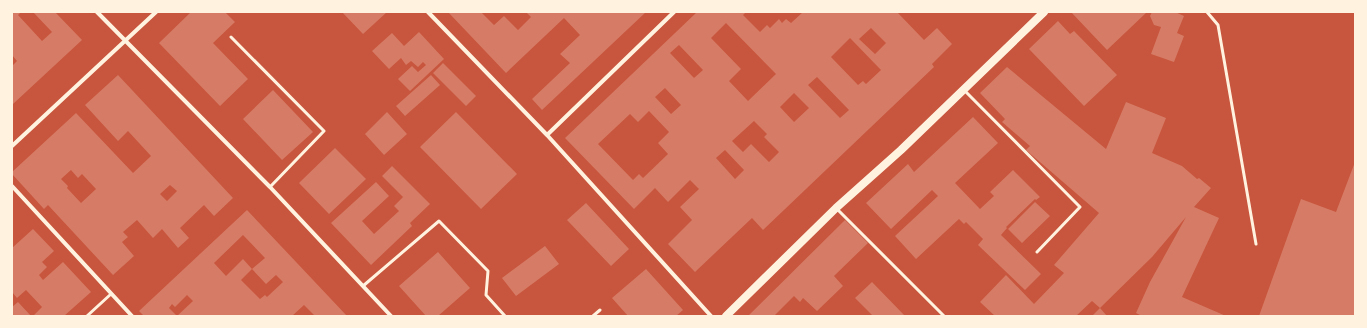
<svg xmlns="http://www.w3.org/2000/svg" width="1367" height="328" font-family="'Source Serif 4',serif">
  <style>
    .building { fill: #d67c66; fill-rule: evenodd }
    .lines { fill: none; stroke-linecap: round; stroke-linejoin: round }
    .service { stroke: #fff3e0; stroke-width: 3 }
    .minor { stroke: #fff3e0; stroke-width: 4 }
    .secondary { stroke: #fff3e0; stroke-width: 8 }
  </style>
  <rect width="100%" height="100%" fill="#c8553d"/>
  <path class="building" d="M12 12H21L18 15 42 41 52 32 33 12H55L82 40 13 104 12 103V66L17 61 12 55Z
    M191 12H225L235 22 213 43 248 79 220 106 159 43Z
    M342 12H387L363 34Z
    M448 12H481L494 25 504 16 518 30 531 17 526 12H646L542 110 532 99 570 63 560 54 580 35 564 18 506 73Z
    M697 12H746L743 15 760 32 767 25 770 28 779 19 782 23 786 19 791 23 803 12H897L924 40 937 28 952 44 932 64 934 67 763 230 752 218 695 272 668 244 692 220 680 207 699 189 690 180 668 202 655 188 634 209 565 138ZM726 23 776 74 748 101 729 81 741 69 711 38ZM871 28 886 43 875 54 859 39ZM850 38 881 70 866 84 863 81 858 85 831 57ZM679 45 703 70 694 78 670 53ZM817 77 849 110 840 118 808 85ZM665 88 681 105 671 114 655 97ZM794 93 809 108 794 122 780 107ZM649 111 669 132 658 143 668 154 643 178 639 174 633 180 598 144 630 114 638 122ZM754 121 767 134 764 137 779 152 769 162 751 144 743 152 732 141ZM725 150 744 170 735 179 716 158Z
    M1071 12H1147L1107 50Z
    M1152 12H1175L1184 16 1177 33 1184 36 1174 62 1151 54 1161 27 1154 25 1150 16Z
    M1058 21 1070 34 1074 31 1117 75 1084 106 1029 49Z
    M419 32 444 59 410 91 398 79 412 66 418 72 426 65 423 62 418 67 411 61 406 65 401 58 389 69 372 51 392 33 404 46Z
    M443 63 476 96 466 106 433 73Z
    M1007 67 1106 149 1126 102 1166 118 1152 153 1182 166 1197 179 1199 178 1211 188 1194 207 1219 218 1182 297 1226 316H1142L1136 313 1150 282 1186 217 1152 257 1100 308 1092 301 1076 316H995L980 302 1006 275 1034 304 1064 273 1054 265 1099 213 1026 150 1030 146 1002 122 1005 119 980 93Z
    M118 75 233 198 214 216 204 205 180 228 189 238 178 248 162 229 153 238 137 220 123 232 128 237 122 242 134 256 113 275 48 205 44 209 12 174V172L76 113 133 173 151 156 128 131 118 141 85 105ZM71 170 78 178 82 174 96 189 81 203 67 188 68 186 61 179ZM170 185 177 191 167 201 160 194Z
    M431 75 440 85 405 116 396 106Z
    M273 90 313 132 282 160 243 119Z
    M387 112 407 134 384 155 365 134Z
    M456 112 517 174 481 209 420 147Z
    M973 117 998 143 955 183 980 209 994 196 990 192 1013 170 1040 197 1036 200 1035 199 1006 227 1007 228 1001 235 1041 274 1025 290 978 245 983 239 966 222 964 224 959 219 916 259 895 236 938 196 932 190 891 229 866 203 908 164 914 172Z
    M335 148 366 179 329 214 299 183Z
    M1355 162V316H1259L1301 199 1336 212Z
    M392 166 430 204 410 223 412 226 371 265 331 223 376 182 389 196 362 221 374 234 399 211 394 206 403 197 382 176Z
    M1035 202 1050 216 1022 243 1008 229Z
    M586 203 629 249 611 266 567 220Z
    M247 210 347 316H315L304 305 292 316H177L193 301 187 295 175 307 172 304 169 308 177 316H144L139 311ZM243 235 265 258 252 269 266 284 276 275 283 282 267 297 265 295 260 299 241 280 252 269 243 259 226 276 214 263Z
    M845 220 868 243 834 276 843 286 817 311 803 298 800 302 794 296 774 316H748Z
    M33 229 54 251 42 262 47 267 39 275 43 280 63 262 91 292 64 316H33L42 307 26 290 17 298 12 292V248Z
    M545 246 559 264 516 296 502 278Z
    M438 252 470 288 438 316H426L399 286Z
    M646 269 683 310 676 316H628L612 298Z
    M872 282 905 316H873L855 298Z
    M18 302 31 316H12V307Z
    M1100 308 1107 316H1092Z"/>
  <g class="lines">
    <path class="service" d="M1207 12 1218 25 1256 244
      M231 37 324 131 270 187
      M964 90 1080 207 1037 252
      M836 208 944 316
      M363 286 439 221 488 271 486 295 505 316
      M87 316 111 294
      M593 316 600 310"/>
    <path class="minor" d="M97 12 270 187 391 316
      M428 12 547 135 711 316
      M547 135 674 12
      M12 146 156 12
      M12 186 132 316"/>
    <path class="secondary" d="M726 316 836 208 901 150 1044 12"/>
  </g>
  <rect width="1367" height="328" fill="none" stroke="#fff3e0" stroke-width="26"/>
</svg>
